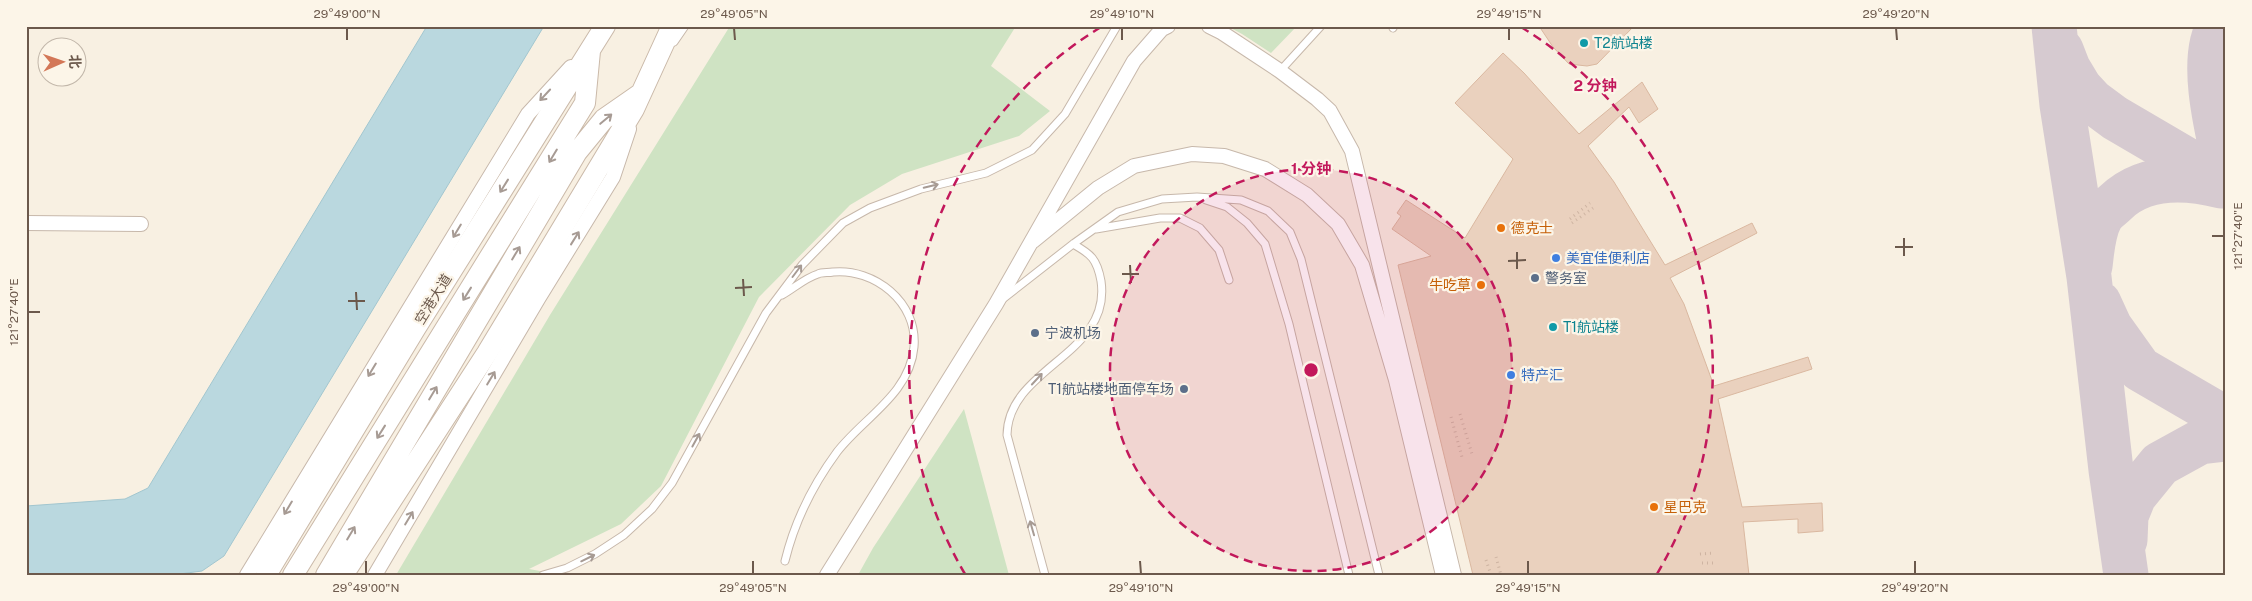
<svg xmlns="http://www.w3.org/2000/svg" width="2252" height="601" font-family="'Public Sans','Noto Sans SC',sans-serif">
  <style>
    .green { fill: #cfe3c3 }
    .water { fill: #bad8df; stroke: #a2c6cf }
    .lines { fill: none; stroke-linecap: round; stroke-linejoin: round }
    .taxiway { stroke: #d6cad0; stroke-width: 45 }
    .building { fill: #ead1be; stroke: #dab8a0 }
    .lane-casing { stroke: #c7b8ab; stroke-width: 9 }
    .street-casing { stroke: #c7b8ab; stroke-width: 16 }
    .secondary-casing { stroke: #cab9a9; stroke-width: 22 }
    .path { stroke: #ceb4a2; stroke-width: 3; stroke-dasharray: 1 4; stroke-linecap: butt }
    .lane { stroke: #fff; stroke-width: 7 }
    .street { stroke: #fff; stroke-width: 14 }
    .secondary { stroke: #fff; stroke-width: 20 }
    .oneway { stroke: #a79b94 }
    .ticks { fill: none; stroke: #6c594c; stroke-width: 2 }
    .ring { fill: none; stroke: #c2185b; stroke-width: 2.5; stroke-dasharray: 9 6 }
    .culture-dot { fill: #0f9aa8; stroke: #fcf5e8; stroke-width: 2 }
    .food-dot { fill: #e8710a; stroke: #fcf5e8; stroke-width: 2 }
    .shop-dot { fill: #3f7fe0; stroke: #fcf5e8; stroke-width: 2 }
    .service-dot { fill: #5c6f8a; stroke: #fcf5e8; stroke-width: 2 }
    .labels { text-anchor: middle; stroke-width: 4.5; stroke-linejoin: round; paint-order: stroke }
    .culture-label { font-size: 14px; fill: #0d838f; stroke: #fcf5e8; text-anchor: start }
    .food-label { font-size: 14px; fill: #c56008; stroke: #fcf5e8; text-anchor: start }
    .shop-label { font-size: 14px; fill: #366cbe; stroke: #fcf5e8; text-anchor: start }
    .service-label { font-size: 14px; fill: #4e5e75; stroke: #fcf5e8; text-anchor: start }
    .street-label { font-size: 14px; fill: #6c594c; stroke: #fcf5e8 }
    .centre { fill: #c2185b; stroke: #fcf5e8; stroke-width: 2.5 }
    .ring-label { font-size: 15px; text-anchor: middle; font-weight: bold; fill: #c2185b; stroke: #fcf5e8; stroke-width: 4.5; stroke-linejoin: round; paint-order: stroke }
    .neatline { fill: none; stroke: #6c594c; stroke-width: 2 }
    .ticks-label { font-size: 12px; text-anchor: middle; fill: #6c594c }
  </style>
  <rect width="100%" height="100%" fill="#f8f0e2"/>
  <path class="green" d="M730 26H1016L991 66 1050 111 1019 136 902 174 850 205 759 297 661 486 621 524 529 569 562 575H396L550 315Z
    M1227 26H1297L1271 53 1242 34Z
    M964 409 1009 575H858L873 548Z"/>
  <path class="water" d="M427 26H544L224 556 202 571 172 575H26V506L125 499 148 488Z"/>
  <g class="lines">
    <path class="taxiway" d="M2054 26 2062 105 2089 277 2111 470 2126 575
      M2219 26C2198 57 2218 135 2226 170
      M2061 50 2068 68 2080 88 2092 101 2115 118 2226 183
      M2090 266C2092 250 2093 231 2101 217 2104 212 2111 207 2115 203 2144 175 2185 177 2221 186
      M2099 303 2110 327 2140 369 2226 419
      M2125 540 2126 516 2134 496 2160 464 2200 442 2226 439"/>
  </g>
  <path class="building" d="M1539 26H1634L1597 64 1587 66 1569 64 1553 47Z
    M1503 53 1524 73 1579 134 1642 82 1658 109 1639 123 1629 107 1588 146 1614 182 1665 265 1752 223 1757 233 1670 278 1684 304 1714 386 1808 357 1812 369 1718 399 1742 507 1822 503 1823 531 1798 533V519L1743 522 1749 575H1473L1398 265 1431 256 1392 229 1401 216 1397 213 1406 200 1465 238 1513 159 1455 103Z"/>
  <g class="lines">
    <defs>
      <path id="lane" d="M1393 28 1394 26
        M674 42 685 26
        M1280 71 1321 26
        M1206 200 1227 207 1247 223 1265 244 1289 324 1349 575
        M1096 229 1160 218H1180L1200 228 1219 250 1229 280
        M782 295C793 289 805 278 818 274 822 272 828 273 833 272 874 268 918 302 914 347 910 394 863 418 837 452 812 486 795 520 785 561
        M1004 298 1073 244 1118 212 1162 199 1197 197 1241 200 1268 211 1290 232 1301 259 1379 575
        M543 575 567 568 595 554 624 535 652 509 672 483 766 313 802 265 843 223 870 208 921 189 986 173 1032 150 1065 114 1117 26
        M1045 575 1007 435C1008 367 1112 355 1101 281 1097 259 1091 254 1073 244"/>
      <path id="street" d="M1209 26 1221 32 1280 71 1317 99 1330 111 1352 151 1454 575
        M26 223 141 224
        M1033 241 1098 188 1134 166 1192 154 1224 156 1265 169 1307 195 1338 224 1362 265 1396 380 1443 575
        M247 575 528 114 571 67
        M375 575 538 299 613 177 629 129
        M827 575 996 304 1134 61 1162 29 1168 26"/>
      <path id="secondary" d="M266 575 415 329 605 26
        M293 575 585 103 590 51
        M326 575 577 152 604 119 640 94
        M343 575 487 353 634 109 672 26"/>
    </defs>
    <use href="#lane" class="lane-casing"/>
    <use href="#street" class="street-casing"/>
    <use href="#secondary" class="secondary-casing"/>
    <path class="path" d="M1570 219 1590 203
      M1572 223 1593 208
      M1460 414 1472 454
      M1451 417 1462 457
      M1700 554 1714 553
      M1496 557 1501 575
      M1486 560 1491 575
      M1702 563H1714"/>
    <use href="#lane" class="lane"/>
    <use href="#street" class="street"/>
    <use href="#secondary" class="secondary"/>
  </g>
  <defs><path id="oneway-shaft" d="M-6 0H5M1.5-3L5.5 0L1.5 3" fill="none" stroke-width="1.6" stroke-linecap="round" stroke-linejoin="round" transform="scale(1.25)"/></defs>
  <g class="oneway">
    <use href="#oneway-shaft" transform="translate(545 95) rotate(133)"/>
    <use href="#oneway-shaft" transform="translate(606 119) rotate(-40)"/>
    <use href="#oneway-shaft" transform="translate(553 156) rotate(121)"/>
    <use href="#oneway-shaft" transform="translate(504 186) rotate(122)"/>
    <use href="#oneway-shaft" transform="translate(931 186) rotate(-13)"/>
    <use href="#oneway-shaft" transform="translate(457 231) rotate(121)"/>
    <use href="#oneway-shaft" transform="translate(575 238) rotate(-58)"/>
    <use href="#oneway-shaft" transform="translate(516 253) rotate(-59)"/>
    <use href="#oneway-shaft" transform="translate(797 271) rotate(-53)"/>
    <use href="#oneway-shaft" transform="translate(467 294) rotate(122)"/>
    <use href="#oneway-shaft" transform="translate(372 370) rotate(121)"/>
    <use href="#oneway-shaft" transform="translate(491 378) rotate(-59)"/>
    <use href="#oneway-shaft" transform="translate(1037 379) rotate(-47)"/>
    <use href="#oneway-shaft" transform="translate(433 393) rotate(-59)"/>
    <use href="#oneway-shaft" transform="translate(381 432) rotate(122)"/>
    <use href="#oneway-shaft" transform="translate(696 440) rotate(-61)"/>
    <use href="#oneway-shaft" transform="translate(288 508) rotate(121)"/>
    <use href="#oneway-shaft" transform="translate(409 518) rotate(-59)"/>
    <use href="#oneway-shaft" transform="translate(1032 528) rotate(-106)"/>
    <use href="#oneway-shaft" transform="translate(351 533) rotate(-59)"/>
    <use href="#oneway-shaft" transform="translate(588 558) rotate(-26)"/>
  </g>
  <path class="ticks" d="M347 28V40M734 28 735 40M1122 28V40M1509 28V40M1896 28 1897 40M2212 236H2224M1904 238V256M1895 247H1913M1517 252V269M1508 261 1526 260M1130 265 1131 283M1122 274H1139M743 279 744 296M735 288 752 287M356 292 357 310M348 301H365M28 312H40M366 561V574M753 561V574M1140 561 1141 574M1528 561V574M1915 561V574"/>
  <circle cx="1311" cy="370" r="201" fill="#c2185b" fill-opacity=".12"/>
  <g class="ring">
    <circle cx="1311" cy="370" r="201"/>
    <path d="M965 574A402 402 0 0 1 1101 27M1521 27A402 402 0 0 1 1657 574"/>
  </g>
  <g class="culture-dot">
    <circle cx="1584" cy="43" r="5"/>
    <circle cx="1553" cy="327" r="5"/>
  </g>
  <g class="food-dot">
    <circle cx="1501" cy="228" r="5"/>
    <circle cx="1481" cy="285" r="5"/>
    <circle cx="1654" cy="507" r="5"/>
  </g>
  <g class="shop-dot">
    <circle cx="1556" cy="258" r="5"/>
    <circle cx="1511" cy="375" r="5"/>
  </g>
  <g class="service-dot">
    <circle cx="1535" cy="278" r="5"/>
    <circle cx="1035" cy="333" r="5"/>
    <circle cx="1184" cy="389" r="5"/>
  </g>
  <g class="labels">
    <g class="culture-label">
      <text x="1594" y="48">T2航站楼</text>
      <text x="1563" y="332">T1航站楼</text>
    </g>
    <g class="food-label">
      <text x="1511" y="233">德克士</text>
      <text x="1471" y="290" text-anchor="end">牛吃草</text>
      <text x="1664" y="512">星巴克</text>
    </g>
    <g class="shop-label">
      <text x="1566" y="263">美宜佳便利店</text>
      <text x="1521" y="380">特产汇</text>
    </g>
    <g class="service-label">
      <text x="1545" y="283">警务室</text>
      <text x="1045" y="338">宁波机场</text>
      <text x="1174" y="394" text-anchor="end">T1航站楼地面停车场</text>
    </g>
    <g class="street-label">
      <text transform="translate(433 299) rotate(-58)" y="5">空港大道</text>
    </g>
  </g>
  <circle cx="1311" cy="370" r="8" class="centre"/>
  <g class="ring-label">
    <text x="1595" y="91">2 分钟</text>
    <text x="1311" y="174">1 分钟</text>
  </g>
  <rect width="2252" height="601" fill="none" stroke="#fcf5e8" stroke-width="55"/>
  <g transform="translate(62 62) rotate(88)"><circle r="24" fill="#fcf5e8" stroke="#c2b7aa"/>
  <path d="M0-4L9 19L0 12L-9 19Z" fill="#d37757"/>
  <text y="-8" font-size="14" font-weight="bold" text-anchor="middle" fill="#6c594c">北</text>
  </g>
  <rect x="28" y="28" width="2196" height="546" class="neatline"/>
  <g class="ticks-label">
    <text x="347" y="18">29°49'00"N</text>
    <text x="734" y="18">29°49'05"N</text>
    <text x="1122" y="18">29°49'10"N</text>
    <text x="1509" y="18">29°49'15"N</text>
    <text x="1896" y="18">29°49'20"N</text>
    <text transform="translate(2238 236) rotate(-90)" y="4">121°27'40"E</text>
    <text transform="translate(14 312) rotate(-90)" y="4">121°27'40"E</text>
    <text x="366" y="592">29°49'00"N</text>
    <text x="753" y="592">29°49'05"N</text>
    <text x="1141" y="592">29°49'10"N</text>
    <text x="1528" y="592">29°49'15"N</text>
    <text x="1915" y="592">29°49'20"N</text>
  </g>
</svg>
